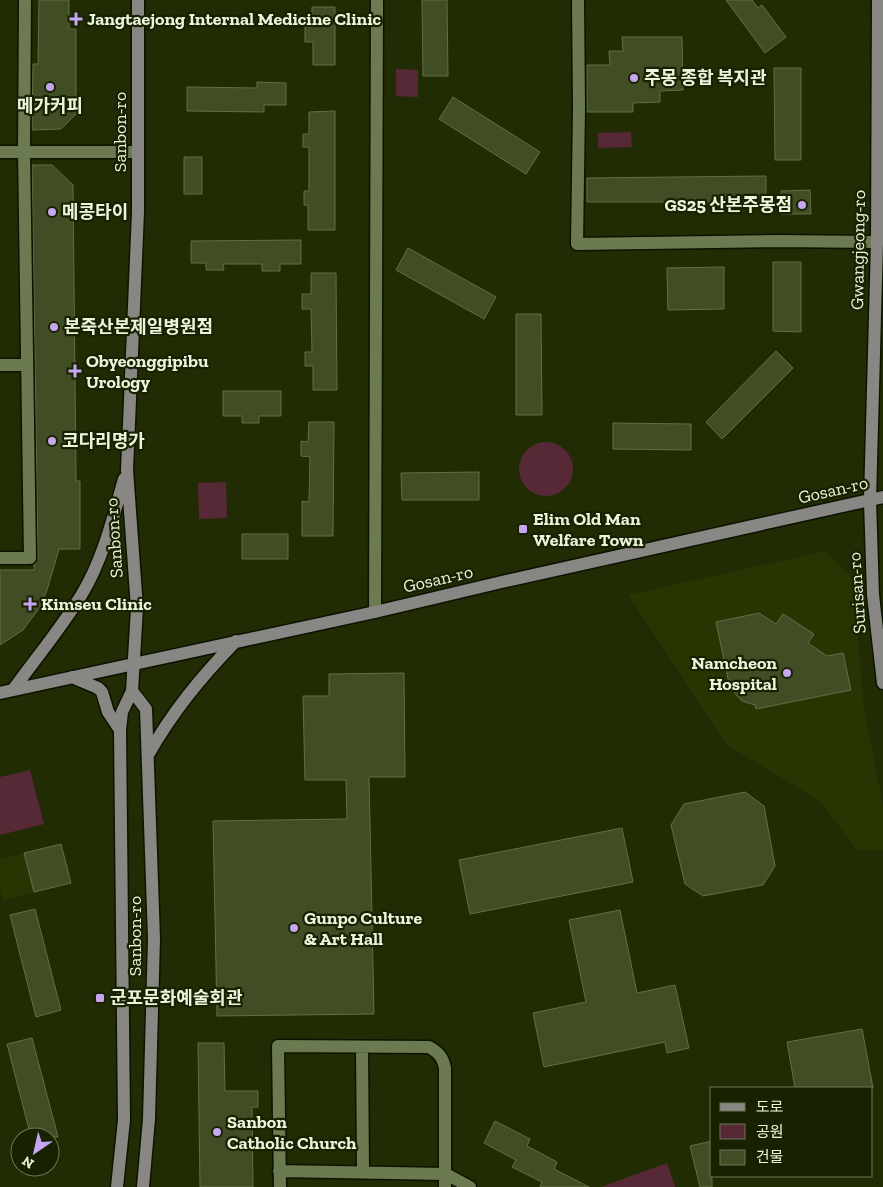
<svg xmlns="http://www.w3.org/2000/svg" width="883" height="1187" font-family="'Zilla Slab','Noto Sans KR',serif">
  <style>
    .built { fill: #283503 }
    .green { fill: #572936 }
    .building { fill: #404d25; stroke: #627047 }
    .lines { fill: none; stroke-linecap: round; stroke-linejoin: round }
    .street-casing { stroke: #0c1300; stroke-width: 15 }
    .secondary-casing { stroke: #0c1300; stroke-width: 15 }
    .street { stroke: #6c7a51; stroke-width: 12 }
    .secondary { stroke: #888783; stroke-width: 12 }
    .poi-dot { fill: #c6a6f0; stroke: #182200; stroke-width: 2 }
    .labels { text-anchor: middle; stroke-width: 4.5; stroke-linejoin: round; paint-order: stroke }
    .poi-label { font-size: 18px; font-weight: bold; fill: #ebf4dd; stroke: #182200; text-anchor: start }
    .street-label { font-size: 18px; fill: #ebf4dd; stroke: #182200 }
  </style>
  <rect width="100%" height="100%" fill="#212c04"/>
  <path class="built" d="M826 551 853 579 864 708 883 806V850H857L820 801 727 745 628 595Z
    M61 844 71 883 3 900 0 890V859Z"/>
  <path class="green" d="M396 69 418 70V97L396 96Z
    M631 132 632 147 598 148V133Z
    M519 469a27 27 0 1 1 54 0a27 27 0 1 1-54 0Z
    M226 482 227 518 199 519 198 483Z
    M30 770 44 824 0 835V777Z
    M667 1163 675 1187H601Z"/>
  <path class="building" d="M39 0H69V29H76V114L61 129 32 130 33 64H38Z
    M422 0H447L448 76H423Z
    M726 0H752L758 8 762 5 786 37 765 53Z
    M312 7H335V65H313V42H305V27H312Z
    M622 37H682L683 90 660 91V102L633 103V112H587V65H610L609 51H623Z
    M774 68H801V160H775Z
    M257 82 286 83V105H264V112L187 111V87L257 88Z
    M453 97 540 152 526 174 439 119Z
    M335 111V230H308V205H304V191H309V147H303V134H309V112Z
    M184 157H202V194H184Z
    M32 165H52L73 185 76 481H80V549H59L47 590 40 607 23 630 0 645V570H34V565L38 558Z
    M766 176V203L696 204V202H587V178Z
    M810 190 811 214H781V191Z
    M301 240V264H280V271H262V264H223L224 270H206V263H191V241Z
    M408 248 496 297 484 319 396 270Z
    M773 262H801V332L773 331Z
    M724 267V309L668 310 667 268Z
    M311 273H336L337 390H313V366H305V352H312L311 309H302V294H311Z
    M516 314H541L542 415H516Z
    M776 351 793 368 722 439 706 422Z
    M223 391H281V416H259V423H242V416H223Z
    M309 422H334L333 536H302V501L309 502 310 457 301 456V441L308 442Z
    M613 423 691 424V450L613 449Z
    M479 472V500H402L401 473Z
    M242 534H288V559H242Z
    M759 613 776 624 783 614 814 634 808 643 827 656 843 653 851 690 756 709 755 705 742 701 730 688 716 622Z
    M404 673 405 777H369L374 1014 217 1016 213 821 347 819 346 780H305L303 696H329V674Z
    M745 792 764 806 775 866 763 885 703 896 685 884 671 825 684 804Z
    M622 828 633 882 470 914 459 860Z
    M61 844 71 883 34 892 24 853Z
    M35 909 61 1010 36 1017 10 915Z
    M620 910 637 993 675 985 689 1048 667 1053 665 1042 544 1067 533 1013 586 1002 569 920Z
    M862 1029 873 1088H795L787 1042Z
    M32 1038 58 1137H31L7 1044Z
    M198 1043H224L225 1091H258V1107H252L253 1187H200Z
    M495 1121 530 1139 527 1146 557 1162 554 1169 589 1187H540L542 1182 512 1167 516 1160 484 1143Z
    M712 1141V1187H700L690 1146Z"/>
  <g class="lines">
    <defs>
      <path id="street" d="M578 0 579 108 577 244 775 241 877 242
        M0 152H138
        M0 365H27
        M0 558H30L24 151 25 0
        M375 612 377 0
        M362 1048 363 1172
        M279 1171 446 1174 470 1187
        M280 1187 278 1046 429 1047C438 1052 443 1057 445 1068V1187"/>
      <path id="secondary" d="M138 0V212L127 470 137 608 132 691 146 709 154 939 149 1119 143 1187
        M878 0 877 242 870 500 873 595 883 683
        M72 677 98 688 102 692 108 712 120 730
        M13 690C36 658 62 627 82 594 103 559 113 518 124 479
        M0 693 375 612 506 581 883 497
        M148 755C173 711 201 677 236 641
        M117 1187 124 1120 120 730 122 712 132 691"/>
    </defs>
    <use href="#street" class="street-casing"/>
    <use href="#secondary" class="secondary-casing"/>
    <use href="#street" class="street"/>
    <use href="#secondary" class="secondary"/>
  </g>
  <g class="poi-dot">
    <path d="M73.5 11.5h5v5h5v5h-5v5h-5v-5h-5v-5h5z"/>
    <circle cx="634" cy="78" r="5"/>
    <circle cx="50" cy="87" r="5"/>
    <circle cx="802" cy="205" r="5"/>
    <circle cx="52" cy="212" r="5"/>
    <circle cx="54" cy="327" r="5"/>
    <path d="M72.5 363.5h5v5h5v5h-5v5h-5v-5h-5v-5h5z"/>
    <circle cx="52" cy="441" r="5"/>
    <rect x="518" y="524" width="10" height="10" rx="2.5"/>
    <path d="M27.5 596.5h5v5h5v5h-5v5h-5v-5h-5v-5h5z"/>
    <circle cx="787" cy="673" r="5"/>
    <circle cx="294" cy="928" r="5"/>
    <rect x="95" y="993" width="10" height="10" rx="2.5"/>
    <circle cx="217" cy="1132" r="5"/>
  </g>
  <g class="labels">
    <g class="poi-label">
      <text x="87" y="25">Jangtaejong Internal Medicine Clinic</text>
      <text x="644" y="84">주몽 종합 복지관</text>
      <text x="50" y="112" text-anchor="middle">메가커피</text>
      <text x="792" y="211" text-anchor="end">GS25 산본주몽점</text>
      <text x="62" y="218">메콩타이</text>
      <text x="64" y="333">본죽산본제일병원점</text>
      <text x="86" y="367">Obyeonggipibu<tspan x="86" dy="21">Urology</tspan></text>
      <text x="62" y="447">코다리명가</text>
      <text x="533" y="525">Elim Old Man<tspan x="533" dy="21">Welfare Town</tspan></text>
      <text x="41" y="610">Kimseu Clinic</text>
      <text x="777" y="669" text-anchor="end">Namcheon<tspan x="777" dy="21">Hospital</tspan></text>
      <text x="304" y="924">Gunpo Culture<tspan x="304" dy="21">&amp; Art Hall</tspan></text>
      <text x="110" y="1004">군포문화예술회관</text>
      <text x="227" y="1128">Sanbon<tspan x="227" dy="21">Catholic Church</tspan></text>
    </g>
    <g class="street-label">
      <text transform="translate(120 132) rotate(-90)" y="6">Sanbon-ro</text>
      <text transform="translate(858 250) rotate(-89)" y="6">Gwangjeong-ro</text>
      <text transform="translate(833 490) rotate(-13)" y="6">Gosan-ro</text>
      <text transform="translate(114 538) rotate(-94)" y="6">Sanbon-ro</text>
      <text transform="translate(438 579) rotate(-13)" y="6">Gosan-ro</text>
      <text transform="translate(857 593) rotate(-94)" y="6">Surisan-ro</text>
      <text transform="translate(135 936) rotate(-90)" y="6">Sanbon-ro</text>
    </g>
  </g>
  <rect x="710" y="1087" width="162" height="90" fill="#182200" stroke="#6c7658"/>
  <rect x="720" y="1103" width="25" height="8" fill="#888783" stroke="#6c7658"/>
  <text x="756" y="1112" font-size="15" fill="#ebf4dd">도로</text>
  <rect x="720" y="1124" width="25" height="15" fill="#572936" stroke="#6c7658"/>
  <text x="756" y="1137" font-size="15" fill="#ebf4dd">공원</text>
  <rect x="720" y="1150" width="25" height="15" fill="#404d25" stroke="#6c7658"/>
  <text x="756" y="1162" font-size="15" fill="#ebf4dd">건물</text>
  <g transform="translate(35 1152) rotate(214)"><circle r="24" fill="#182200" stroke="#6c7658"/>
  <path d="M0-4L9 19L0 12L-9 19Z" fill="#c6a6f0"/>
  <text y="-8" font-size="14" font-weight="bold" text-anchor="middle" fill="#ebf4dd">N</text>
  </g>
</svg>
